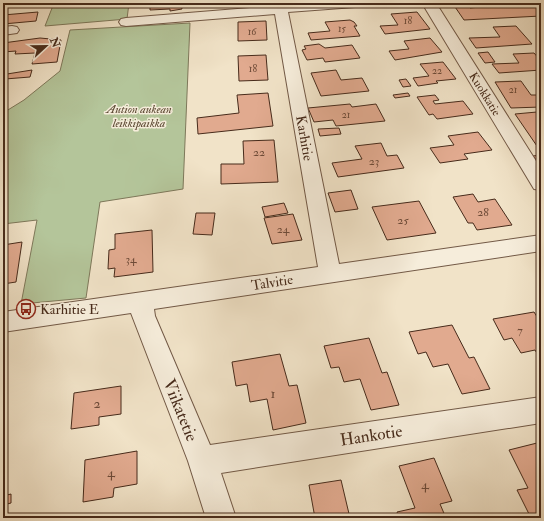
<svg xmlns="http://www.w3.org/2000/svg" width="544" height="521" font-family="'IM FELL Double Pica',serif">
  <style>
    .green { fill: #b4c59a; stroke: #7e785a }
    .building { fill: #e1aa8f; stroke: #472b1b }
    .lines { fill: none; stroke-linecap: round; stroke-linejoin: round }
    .minor-casing { stroke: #725946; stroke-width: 2 }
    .minor { fill: #f6eddb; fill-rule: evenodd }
    .labels { text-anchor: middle; stroke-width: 3; stroke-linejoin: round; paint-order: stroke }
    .far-number-label { font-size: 10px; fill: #6e4b38 }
    .far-street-label { font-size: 12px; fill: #472b1b; stroke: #f6eddb }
    .far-park-label { font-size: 12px; font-style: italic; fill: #5d4a34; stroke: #f6eddb }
    .number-label { font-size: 12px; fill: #6e4b38 }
    .street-label { font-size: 14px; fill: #472b1b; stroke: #f6eddb }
    .poi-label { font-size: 14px; fill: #472b1b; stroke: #f6eddb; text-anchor: start }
    .near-number-label { font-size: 14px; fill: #6e4b38 }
    .near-street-label { font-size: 17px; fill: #472b1b; stroke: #f6eddb }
  </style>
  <rect width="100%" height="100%" fill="#f1e3c8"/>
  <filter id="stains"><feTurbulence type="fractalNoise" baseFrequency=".005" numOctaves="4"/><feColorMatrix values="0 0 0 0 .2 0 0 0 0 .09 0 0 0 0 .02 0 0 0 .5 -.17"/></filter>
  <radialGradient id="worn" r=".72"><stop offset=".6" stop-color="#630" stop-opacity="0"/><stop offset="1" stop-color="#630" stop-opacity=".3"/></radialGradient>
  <path class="green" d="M54 3H129L127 19 45 26Z
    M190 23 183 189 100 202 86 298 21 304 37 220 3 224V113L24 100 60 71 70 30Z"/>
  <path class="building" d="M150 3H181L182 9 170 11V9L150 10Z
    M225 3H262L226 6Z
    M467 3 470 8 480 7 476 3H492L495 7 508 6 505 3H521L523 6 541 3V16L464 20 453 4Z
    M38 12 36 21 3 24V15Z
    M417 12 430 29 385 34 380 26 398 25 391 14Z
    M350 20 354 22 357 26H354L360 36 311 40 308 33 330 31 325 22Z
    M266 21 267 40 238 41V22Z
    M516 26 532 44 476 48 469 38 500 37 493 27Z
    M40 38 61 40 57 62 32 64 35 53 15 54 16 51 3 52V43Z
    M430 38 442 52 395 60 389 51 409 49 404 41Z
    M319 44 325 48 352 45 360 58 325 62 323 58 307 60 302 50 306 49 304 46Z
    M488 52 495 62 485 63 478 53Z
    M534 53 541 61V70L499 73 492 64 519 63 513 54Z
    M266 55 268 80 239 81 238 56Z
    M443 62 456 79 436 81 438 83 418 86 413 78 429 76 420 64Z
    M32 70 30 77 5 79 7 74Z
    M336 70 341 80 362 78 369 91 321 96 311 73Z
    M406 79 411 86 403 87 399 80Z
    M521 81 531 95H539L541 107 511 108 495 82Z
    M268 93 273 126 198 134 197 118 239 113 237 95Z
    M408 93 410 96 395 98 393 95Z
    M435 95 439 100 433 101 435 104 463 101 473 114 437 119 433 114 429 115 417 97Z
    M350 104 352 107 376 104 385 121 336 126 333 120 314 122 308 108Z
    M537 112 541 118V149H539L515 114Z
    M339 128 341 134 320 136 318 129Z
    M478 132 492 150 464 154 468 159 440 163 430 148 454 145 448 136Z
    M274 140 278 182 221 184V164H244L243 141Z
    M381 143 387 156 397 155 404 168 338 177 332 163 362 159 355 146Z
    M541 155V166L533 156Z
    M351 190 358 209 335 212 328 193Z
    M473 194 478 202 495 199 512 225 477 230 473 223H468L453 197Z
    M419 201 436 233 387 240 372 207Z
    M284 203 288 213 265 217 262 207Z
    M196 213H215L212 235 193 234Z
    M293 214 302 240 272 244 264 218Z
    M152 230 153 272 114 277 115 268 108 269 109 250 115 249V234Z
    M22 242 16 282 3 284V245Z
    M534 312 541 323V360L535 350 521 353 512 338 504 340 493 319Z
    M452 325 469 358 474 357 490 389 462 394 448 364 433 367 426 352 418 354 409 332Z
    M369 338 382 373 387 372 399 405 371 410 360 379 344 382 339 367 331 368 324 346Z
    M280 354 289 386 297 385 306 423 273 430 267 399 250 402 247 384 236 386 232 362Z
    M121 386V414L99 417V425L71 429 74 393Z
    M541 442V518H531L517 490 528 488 509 450Z
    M137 451V484L114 488 113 497 83 502 85 460Z
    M434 458 452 501 440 504 446 518H399L397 512 415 508 399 466Z
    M341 480 350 518H315L309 485Z
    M11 494V503L3 505V496Z"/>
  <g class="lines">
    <defs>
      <path id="minor" d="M273 3H287V5L362 3 355 7 288 12 339 264 541 235V251L154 309 155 316 210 445 541 397V423L221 473 236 518H206L188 461 131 313 3 332V312L318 267 275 14 126 26 121 25 119 22 121 19 126 18 274 6Z
        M422 3H436L541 169V190L534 189Z
        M12 26 17 27 19 30 17 33 3 35V27Z"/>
    </defs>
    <use href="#minor" class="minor-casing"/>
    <use href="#minor" class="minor"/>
  </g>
  <defs>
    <symbol id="bus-ring" viewBox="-11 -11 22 22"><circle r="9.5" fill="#f6eddb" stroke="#8f2418" stroke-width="1.5"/><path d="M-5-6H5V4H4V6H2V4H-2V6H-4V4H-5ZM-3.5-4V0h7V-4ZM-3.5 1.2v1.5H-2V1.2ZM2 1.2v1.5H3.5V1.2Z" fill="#8f2418"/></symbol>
  </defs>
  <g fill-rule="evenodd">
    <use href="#bus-ring" x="15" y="298" width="22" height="22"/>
  </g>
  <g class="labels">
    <g class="far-number-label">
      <text x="408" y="24">18</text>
      <text x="342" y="32">15</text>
      <text x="252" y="35">16</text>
      <text x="253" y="72">18</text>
      <text x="437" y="74">22</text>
      <text x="513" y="93">21</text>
      <text x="346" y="118">21</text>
    </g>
    <g class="far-street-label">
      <text transform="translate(485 94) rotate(58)" y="4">Kuokkatie</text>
    </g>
    <g class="far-park-label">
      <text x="139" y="113">Aution aukean<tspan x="139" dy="14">leikkipaikka</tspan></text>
    </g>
    <g class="number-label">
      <text x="259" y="156">22</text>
      <text x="374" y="165">23</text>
      <text x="483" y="216">28</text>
      <text x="403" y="224">25</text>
      <text x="283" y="233">24</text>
      <text x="131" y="263">34</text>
      <text x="520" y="334">7</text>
    </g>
    <g class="street-label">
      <text transform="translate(305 138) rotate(80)" y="5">Karhitie</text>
      <text transform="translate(272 282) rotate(-9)" y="5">Talvitie</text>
    </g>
    <g class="poi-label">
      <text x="40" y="314">Karhitie E</text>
    </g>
    <g class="near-number-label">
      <text x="273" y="398">1</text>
      <text x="97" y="408">2</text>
      <text x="111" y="477">4</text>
      <text x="425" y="489">4</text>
    </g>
    <g class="near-street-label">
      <text transform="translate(181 410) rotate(68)" y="6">Viikatetie</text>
      <text transform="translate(371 435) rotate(-9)" y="6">Hankotie</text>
    </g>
  </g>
  <rect width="544" height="521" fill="none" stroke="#f1e3c8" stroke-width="16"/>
  <rect x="4" y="4" width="536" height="513" fill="none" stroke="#472b1b" stroke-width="2"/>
  <rect x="8" y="8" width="528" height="505" fill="none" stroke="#472b1b"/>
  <g transform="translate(46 46) rotate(68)" stroke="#f6eddb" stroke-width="3" paint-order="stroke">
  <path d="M0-3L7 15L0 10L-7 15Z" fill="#472b1b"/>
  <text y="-6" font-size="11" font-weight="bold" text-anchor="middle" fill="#472b1b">N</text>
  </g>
  <rect width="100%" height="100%" filter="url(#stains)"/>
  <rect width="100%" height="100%" fill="url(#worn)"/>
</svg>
